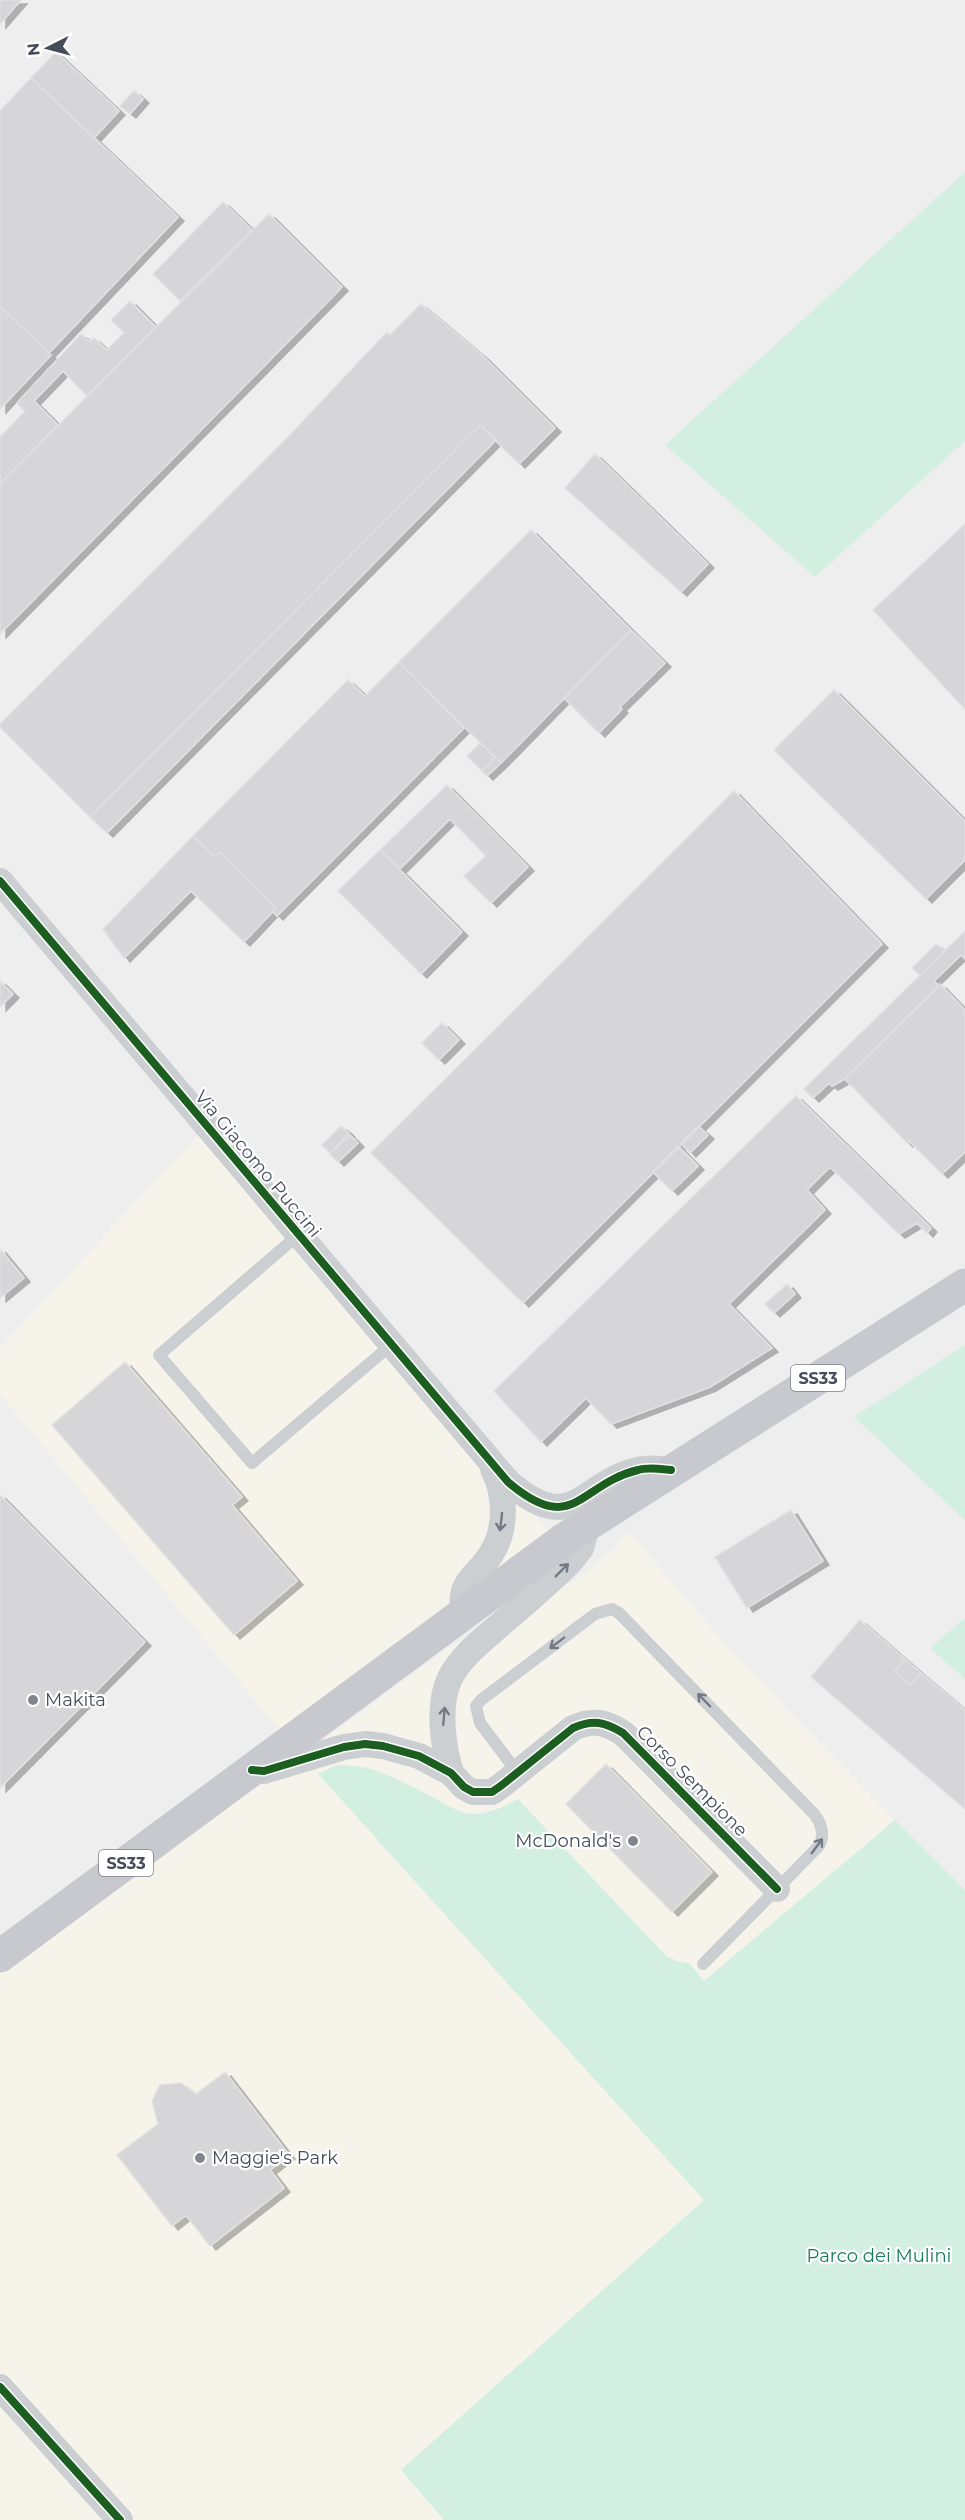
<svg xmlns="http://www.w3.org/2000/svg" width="965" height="2520" font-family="Montserrat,sans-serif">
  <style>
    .commercial { fill: #f6f4ea }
    .green { fill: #d2efe1 }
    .building { fill: #d6d6d9; stroke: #e0e0e1; stroke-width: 1.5; filter: url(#shadow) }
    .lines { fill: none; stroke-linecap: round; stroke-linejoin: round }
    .service { stroke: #cccfd2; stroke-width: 12 }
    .minor { stroke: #cccfd2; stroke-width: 26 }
    .primary { stroke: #c7c9cf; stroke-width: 33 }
    .cycleway-casing { stroke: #fff; stroke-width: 11 }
    .cycleway { stroke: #1b5e20; stroke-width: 8 }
    .oneway { stroke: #747a85 }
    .poi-dot { fill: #80858e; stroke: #fff; stroke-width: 2 }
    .labels { text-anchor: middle; stroke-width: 4.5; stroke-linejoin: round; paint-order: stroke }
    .shield { fill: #fff; stroke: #7d828c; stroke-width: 1.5 }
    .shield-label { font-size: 16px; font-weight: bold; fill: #454d5b }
    .street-label { font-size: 18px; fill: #454d5b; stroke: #fff }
    .poi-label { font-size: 18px; fill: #454d5b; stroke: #fff; text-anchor: start }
    .park-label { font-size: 18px; fill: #157d5a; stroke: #fff }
  </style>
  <defs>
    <filter id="shadow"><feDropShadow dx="6" dy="4" stdDeviation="0" flood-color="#0004"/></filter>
  </defs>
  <rect width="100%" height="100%" fill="#efeeee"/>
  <path class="commercial" d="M202 1131 556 1540 287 1739 0 1394V1348Z
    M629 1532 736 1657 895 1820 704 1981 689 1963 679 1962 667 1957 502 1808 475 1814 459 1811 378 1770 354 1765 378 1842 705 2200 401 2470 444 2520H0V1968L343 1726 448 1648 577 1579 610 1553Z"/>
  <path class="green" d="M965 172V441L815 577 665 445Z
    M965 1345V1520L854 1417Z
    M965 1618V1679L930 1648Z
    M337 1765C375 1764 406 1784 440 1801 451 1807 462 1815 475 1814 489 1814 505 1806 518 1799L667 1957 679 1962 689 1963 704 1981 895 1820 965 1890V2520H444L401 2470 704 2200 318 1774Z"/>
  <path class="building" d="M0 0H21L0 24Z
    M56 52 119 111 94 138 31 78Z
    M31 78 178 217 49 353 0 306V111Z
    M134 91 143 99 130 114 120 106Z
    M223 202 252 230 180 301 153 274Z
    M269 214 342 287 0 634V484Z
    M130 301 156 327 87 396 63 371 34 401 58 425 0 484V437L25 411 17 403 81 334 90 342 94 338 107 350 124 333 111 320Z
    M421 304 483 356 555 428 519 464 480 425 90 817 0 727V724L289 436 387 332 390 335Z
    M0 306 51 355 0 409Z
    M480 425 496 440 107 833 90 817Z
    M595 454 708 564 681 592 565 488Z
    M965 524V709L873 610Z
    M531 530 631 630 501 763 399 662Z
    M631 630 665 663 620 707 622 709 599 733 564 698Z
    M399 662 464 728 277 916 273 912 276 908 220 852 215 857 193 836 348 680 365 696Z
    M834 690 965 821V860L926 899 774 750Z
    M480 743 495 757 482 771 467 756Z
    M495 757 501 763 487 776 482 771Z
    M447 785 528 867 491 903 464 876 486 856 450 819 400 869 380 850Z
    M734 791 882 944 523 1303 371 1153Z
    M193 836 215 857 220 852 276 908 244 942 191 891 124 958 103 929Z
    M380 850 462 932 421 974 338 891Z
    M965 931V959L961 955 934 981 939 986 845 1079 832 1086 829 1083 813 1098 804 1089Z
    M936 944 945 951 920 975 912 968Z
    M0 981 13 994 0 1007Z
    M940 984 965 1010V1152L942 1174 909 1141 907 1143 845 1079Z
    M442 1023 459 1040 439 1060 422 1043Z
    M796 1096 931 1228 927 1233 917 1223 899 1234 830 1167 807 1190 825 1210 729 1304 772 1348 710 1387 611 1424 586 1398 541 1442 494 1391Z
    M341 1126 349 1133 330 1153 322 1145Z
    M698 1126 708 1135 690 1153 681 1143Z
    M350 1135 358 1143 338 1162 330 1154Z
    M678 1146 698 1166 672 1191 653 1172Z
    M0 1249 24 1278 0 1298Z
    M787 1284 795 1294 774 1313 765 1304Z
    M125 1362 242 1497 232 1505 297 1581 234 1635 52 1425Z
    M0 1495 145 1642 0 1788Z
    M791 1510 823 1561 747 1608 715 1557Z
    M860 1620 905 1659 895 1671 910 1685 921 1673 965 1710V1809L811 1677Z
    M905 1659 921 1673 910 1685 895 1671Z
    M606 1764 712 1872 672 1912 566 1804Z
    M225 2072 289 2155 270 2170 284 2188 210 2246 186 2215 172 2226 117 2155 158 2124 152 2101 160 2085 181 2083 196 2094Z"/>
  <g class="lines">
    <path class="service" d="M298 1235 159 1355 252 1463 391 1345
      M518 1773 480 1723 476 1706 481 1700 595 1614 612 1609 619 1613 815 1815C822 1825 825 1835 819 1846L703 1964"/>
    <path class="minor" d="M0 881 508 1482C574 1538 579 1484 638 1470 648 1467 660 1469 671 1470
      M463 1614C459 1578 475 1580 491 1554 507 1530 506 1494 493 1469
      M253 1770 264 1771 344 1747 365 1744 383 1746 419 1756 451 1773 464 1787 473 1792H492L502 1785 573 1728C593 1719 605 1722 623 1733L777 1889
      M451 1773C443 1746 437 1705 450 1678 461 1656 483 1640 501 1624 524 1604 548 1584 570 1562L581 1548 588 1523
      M0 2387 120 2520"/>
    <path class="primary" d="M0 1956 563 1540 965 1285"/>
    <defs>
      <path id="cycleway" d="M0 881 508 1482C574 1538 579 1484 638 1470 648 1467 660 1469 671 1470
        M252 1770 264 1771 344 1747 365 1744 383 1746 419 1756 451 1773 464 1787 473 1792H492L502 1785 573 1728C593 1719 605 1722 623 1733L777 1889
        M0 2387 120 2520"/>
    </defs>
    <use href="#cycleway" class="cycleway-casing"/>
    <use href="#cycleway" class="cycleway"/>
  </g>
  <defs><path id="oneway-shaft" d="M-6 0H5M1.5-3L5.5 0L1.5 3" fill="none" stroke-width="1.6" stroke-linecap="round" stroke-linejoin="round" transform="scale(1.5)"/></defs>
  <g class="oneway">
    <use href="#oneway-shaft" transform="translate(501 1522) rotate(97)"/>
    <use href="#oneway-shaft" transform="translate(562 1570) rotate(-45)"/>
    <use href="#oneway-shaft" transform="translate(557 1643) rotate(143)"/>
    <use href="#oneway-shaft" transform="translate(704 1700) rotate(-134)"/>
    <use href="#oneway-shaft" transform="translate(444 1716) rotate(-85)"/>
    <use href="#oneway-shaft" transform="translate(817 1846) rotate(-54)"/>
  </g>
  <g class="poi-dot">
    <circle cx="33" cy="1700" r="6"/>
    <circle cx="633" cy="1841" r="6"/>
    <circle cx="200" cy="2158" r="6"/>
  </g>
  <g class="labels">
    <g class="shield">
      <rect x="791" y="1365" width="54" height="26" rx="4.5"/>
      <rect x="99" y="1850" width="54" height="26" rx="4.5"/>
    </g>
    <g class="shield-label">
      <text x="818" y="1384">SS33</text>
      <text x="126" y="1869">SS33</text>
    </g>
    <g class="street-label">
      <text transform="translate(258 1164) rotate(50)" y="6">Via Giacomo Puccini</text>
      <text transform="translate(692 1781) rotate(45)" y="6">Corso Sempione</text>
    </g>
    <g class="poi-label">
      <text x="45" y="1706">Makita</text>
      <text x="621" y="1847" text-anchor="end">McDonald's</text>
      <text x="212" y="2164">Maggie's Park</text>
    </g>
    <g class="park-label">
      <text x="879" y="2262">Parco dei Mulini</text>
    </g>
  </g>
  <g transform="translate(48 48) rotate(264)" stroke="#ffffff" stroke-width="4.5" paint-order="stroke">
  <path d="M0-4.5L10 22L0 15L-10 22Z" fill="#454d5b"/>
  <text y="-9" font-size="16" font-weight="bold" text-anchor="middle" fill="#454d5b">N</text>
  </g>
</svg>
